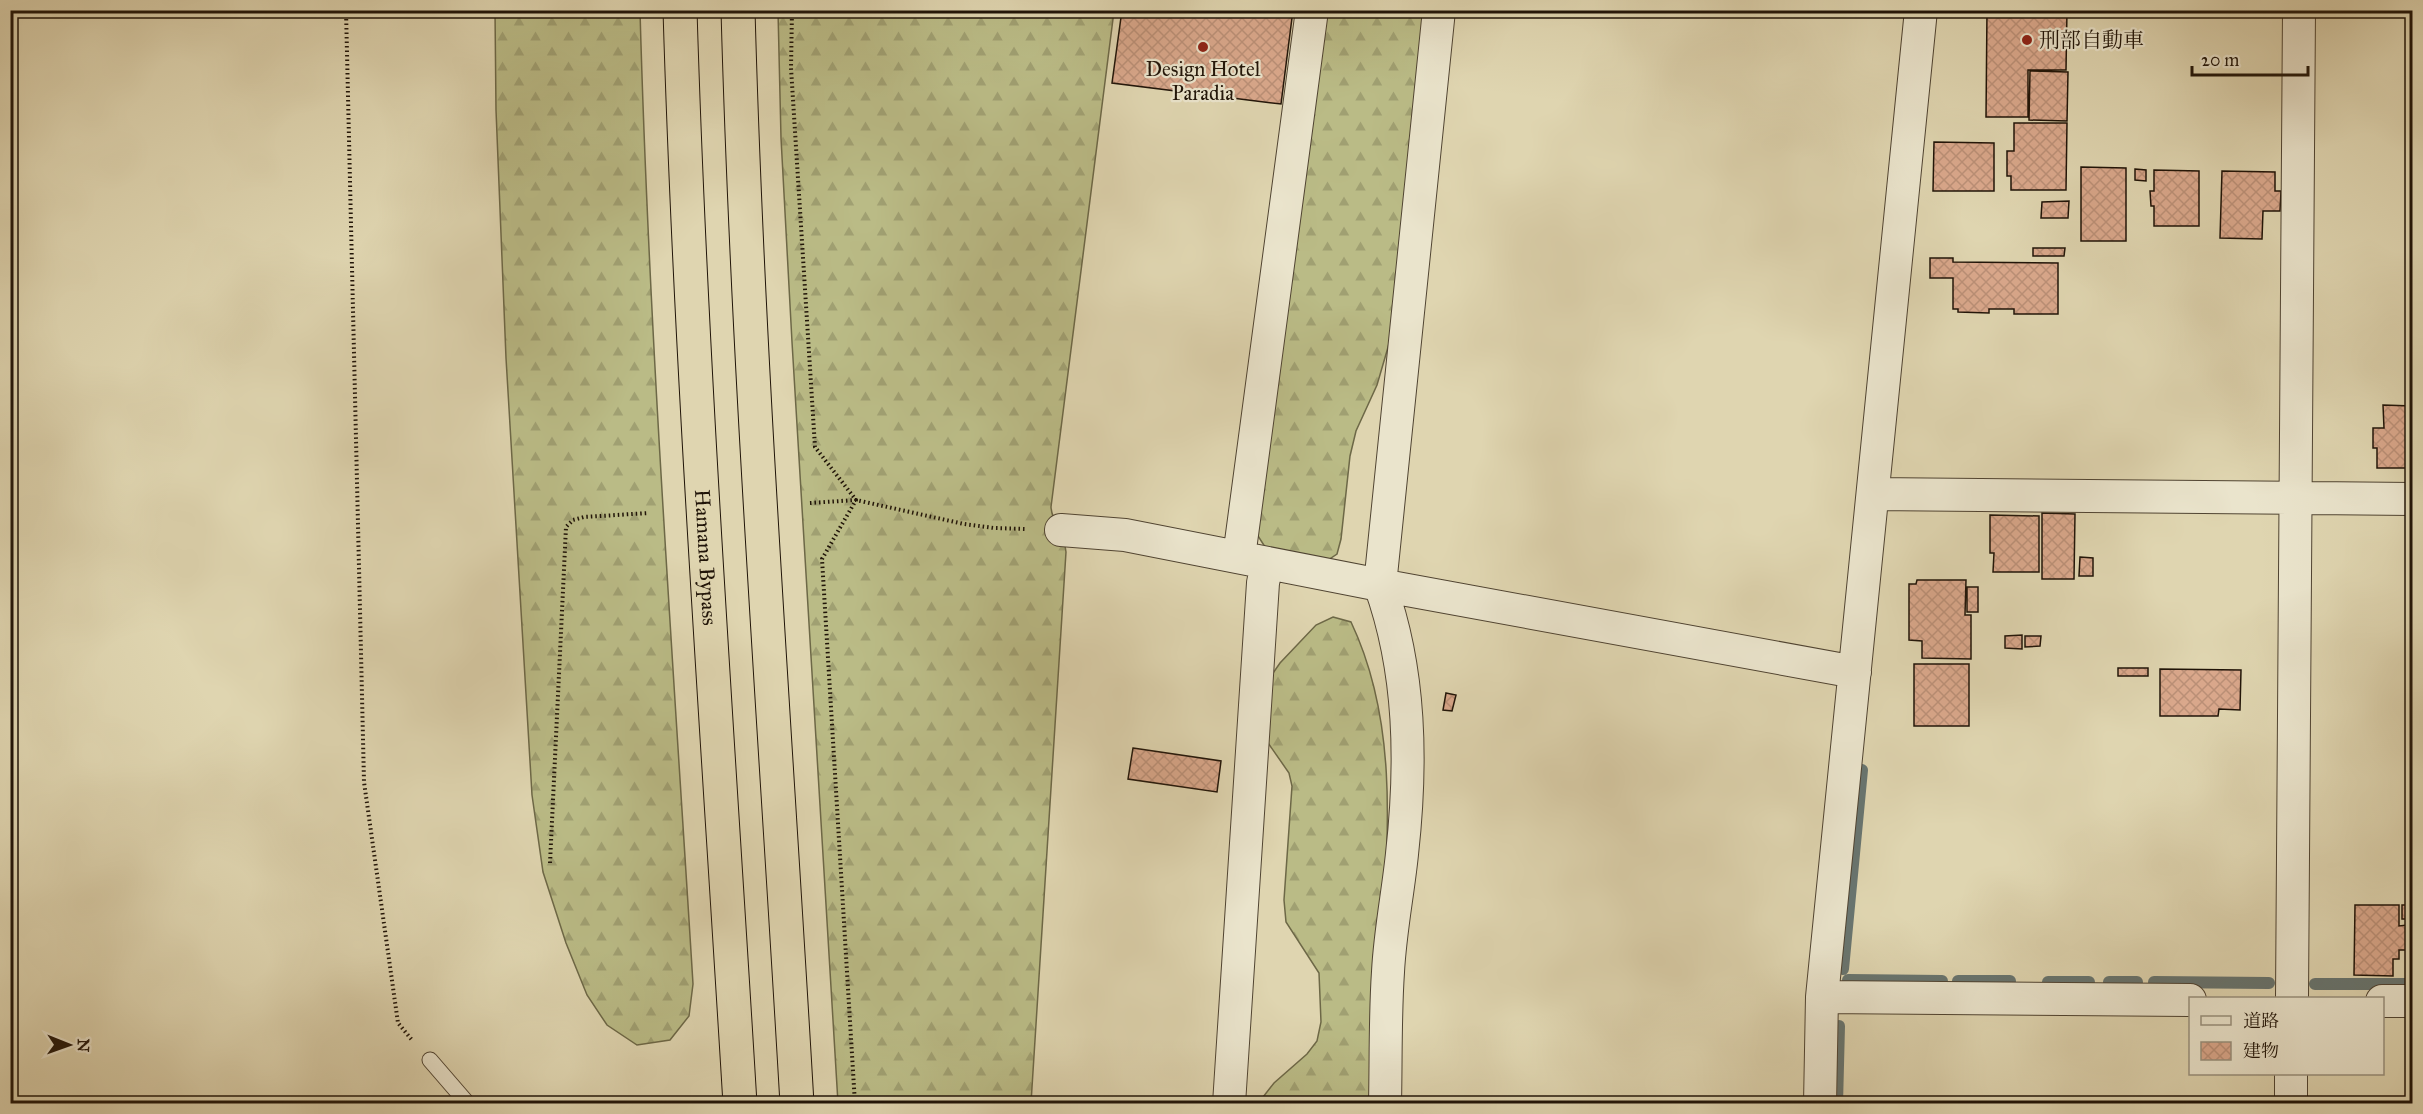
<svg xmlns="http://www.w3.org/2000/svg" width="2423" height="1114" font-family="'IM FELL Great Primer','Noto Serif JP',serif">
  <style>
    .forest { fill: url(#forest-firs); stroke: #6d6847; stroke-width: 1.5 }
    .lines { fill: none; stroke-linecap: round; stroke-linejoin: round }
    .stream { stroke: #687570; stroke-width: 12 }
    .building { fill: url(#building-cross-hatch); stroke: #201408; stroke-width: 1.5 }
    .lane-casing { stroke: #504432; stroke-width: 17 }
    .street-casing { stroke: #504432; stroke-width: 34 }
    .highway-casing { stroke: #201408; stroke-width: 35 }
    .path { stroke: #201408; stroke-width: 4; stroke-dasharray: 1.5 3; stroke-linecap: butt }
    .lane { stroke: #eae4cc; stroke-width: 15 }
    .street { stroke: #eae4cc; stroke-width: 32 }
    .highway { stroke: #dfd5b0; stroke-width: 33 }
    .poi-dot { fill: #8f2418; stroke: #eae4cc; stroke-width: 2 }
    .labels { text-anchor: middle; stroke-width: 4.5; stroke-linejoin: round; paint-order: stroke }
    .poi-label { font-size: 21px; fill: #201408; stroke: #eae4cc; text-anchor: start }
    .street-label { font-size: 21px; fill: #201408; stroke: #eae4cc }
  </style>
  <defs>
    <pattern id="forest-firs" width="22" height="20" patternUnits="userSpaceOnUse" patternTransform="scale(1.5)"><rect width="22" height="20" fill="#babb86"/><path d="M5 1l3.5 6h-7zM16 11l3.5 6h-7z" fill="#a0a072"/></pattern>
    <pattern id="building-cross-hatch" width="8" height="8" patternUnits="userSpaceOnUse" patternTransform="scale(1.5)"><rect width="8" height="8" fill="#daa88c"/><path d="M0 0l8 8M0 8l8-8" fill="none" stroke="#bb9077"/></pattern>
  </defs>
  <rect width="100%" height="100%" fill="#dfd5b0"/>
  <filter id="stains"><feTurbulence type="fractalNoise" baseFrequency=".00333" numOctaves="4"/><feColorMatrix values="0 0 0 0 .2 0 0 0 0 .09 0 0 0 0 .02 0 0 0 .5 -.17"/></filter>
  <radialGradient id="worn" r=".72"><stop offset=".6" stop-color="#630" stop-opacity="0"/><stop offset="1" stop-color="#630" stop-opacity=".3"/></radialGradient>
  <path class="forest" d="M495 11H640C649 335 673 660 693 984L689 1016 670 1040 637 1045 607 1025 587 995 566 943 543 872 532 795 506 358 496 110Z
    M778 11H1114L1051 507C1052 524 1065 535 1066 552L1031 1103H838L792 342 781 138Z
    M1324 11H1425L1391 337 1377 385 1356 431 1350 456 1341 539 1337 554 1325 562 1267 550 1258 536 1257 517Z
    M1333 617 1351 622C1397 719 1389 828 1382 931 1378 988 1375 1046 1371 1103L1262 1104 1263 1097 1274 1083 1307 1054 1317 1041 1321 1022 1319 973 1286 922 1284 900 1292 786 1289 773 1266 740 1271 676 1280 663 1316 625Z"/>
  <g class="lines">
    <path class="stream" d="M1843 969 1862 770
      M1848 980 1942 981
      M1958 981H2010
      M2048 982H2089
      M2109 982H2137
      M2154 982 2269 983
      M2315 984H2412
      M1837 1104 1839 1026"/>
  </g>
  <path class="building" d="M1122 10H1293L1281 104 1112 83Z
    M1987 10H2067L2066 70H2028V117H1986Z
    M2030 71 2068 72 2067 121 2029 120Z
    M2014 123H2067L2066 190H2011V176H2007V151H2014Z
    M1934 142 1994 143V191H1933Z
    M2081 167 2126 168V241H2081Z
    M2135 169 2146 170V181L2135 180Z
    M2154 170 2199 171V226H2154V206H2151L2150 191H2154Z
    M2222 171 2275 172V191H2281L2280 211H2263L2262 239 2220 238Z
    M2069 201 2068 218H2041L2042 202Z
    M2033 248H2065L2064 256H2033Z
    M1930 258H1953V262L2058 263V314H2014V309H1989V313L1958 312V309H1953V278H1930Z
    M2383 405 2412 406V468H2377V448H2373V428H2384Z
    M2042 513 2075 514 2074 579H2042Z
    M1990 515 2039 516V572H1993L1994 553H1990Z
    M2080 557 2093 558V576H2079Z
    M1917 580H1966L1965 615H1971V659L1922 658V641L1909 640V584H1916Z
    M1967 587H1978V612H1967Z
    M2022 635V649L2005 648V636Z
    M2025 636H2041L2040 646 2025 647Z
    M1914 664H1969V726H1914Z
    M2118 668H2148V676H2118Z
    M2160 669 2241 670 2240 710 2219 709 2218 716H2160Z
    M1446 693 1456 695 1452 711 1443 710Z
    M1133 748 1221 761 1217 792 1128 779Z
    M2355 905H2399V926L2407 925V950H2399V959H2393V976L2354 975Z
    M2402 905H2412V919H2402Z"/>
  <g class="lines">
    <defs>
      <path id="lane" d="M430 1060 468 1104"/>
      <path id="street" d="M1873 494 2412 499
        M1061 530 1125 535 1380 585 1855 672
        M1239 557 1312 10
        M1822 997 2190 1000
        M2292 998 2299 10
        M2382 1001H2412
        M1229 1104 1263 583 1267 563
        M1385 1104C1386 1060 1385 1015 1388 972 1390 932 1398 893 1402 854 1412 764 1411 671 1380 585L1439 10
        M1820 1104 1822 997 1921 10
        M2291 1104V1074"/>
      <g id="highway">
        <path id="s1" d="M680 10C691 375 718 739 740 1104"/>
        <path d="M738 10C748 375 776 739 797 1104"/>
      </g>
    </defs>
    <use href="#lane" class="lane-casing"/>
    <use href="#street" class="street-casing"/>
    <use href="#highway" class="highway-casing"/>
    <path class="path" d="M346 10 364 782 398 1023 412 1040
      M792 10 791 68 815 447 856 500 822 559 855 1104
      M810 503 856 500 964 524 994 528 1026 529
      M550 863 566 527 573 520 584 517 649 513"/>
    <use href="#lane" class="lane"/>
    <use href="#street" class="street"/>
    <use href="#highway" class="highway"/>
  </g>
  <g class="poi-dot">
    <circle cx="2027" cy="40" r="6"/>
    <circle cx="1203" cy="47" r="6"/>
  </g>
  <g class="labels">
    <g class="poi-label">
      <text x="2039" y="47">刑部自動車</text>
      <text x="1203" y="76" text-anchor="middle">Design Hotel<tspan x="1203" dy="24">Paradia</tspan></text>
    </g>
    <g class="street-label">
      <text dy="7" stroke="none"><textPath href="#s1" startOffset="548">Hamana Bypass</textPath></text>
    </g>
  </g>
  <rect width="2423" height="1114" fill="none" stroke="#dfd5b0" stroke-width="36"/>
  <rect x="12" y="12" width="2399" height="1090" fill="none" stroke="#201408" stroke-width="3"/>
  <rect x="18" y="18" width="2387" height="1078" fill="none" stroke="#201408" stroke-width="1.5"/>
  <rect x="2189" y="997" width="195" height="78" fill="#eae4cc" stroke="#99917e" stroke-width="1.5"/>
  <rect x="2201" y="1016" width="30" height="9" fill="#eae4cc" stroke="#99917e" stroke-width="1.5"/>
  <text x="2243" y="1027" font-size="18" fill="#201408">道路</text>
  <rect x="2201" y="1042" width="30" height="18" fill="url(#building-cross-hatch)" stroke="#99917e" stroke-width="1.5"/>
  <text x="2243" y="1057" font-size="18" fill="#201408">建物</text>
  <g transform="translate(69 1045) rotate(91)" stroke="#eae4cc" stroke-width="4.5" paint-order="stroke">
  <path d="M0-4.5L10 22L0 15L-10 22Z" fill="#201408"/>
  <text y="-9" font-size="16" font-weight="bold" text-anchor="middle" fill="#201408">N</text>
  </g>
  <path d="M2192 66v9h116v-9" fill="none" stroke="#201408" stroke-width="3"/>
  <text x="2201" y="66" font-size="18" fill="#201408" stroke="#eae4cc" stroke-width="4.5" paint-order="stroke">20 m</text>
  <rect width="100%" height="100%" filter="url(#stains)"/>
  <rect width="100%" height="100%" fill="url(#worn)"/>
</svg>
